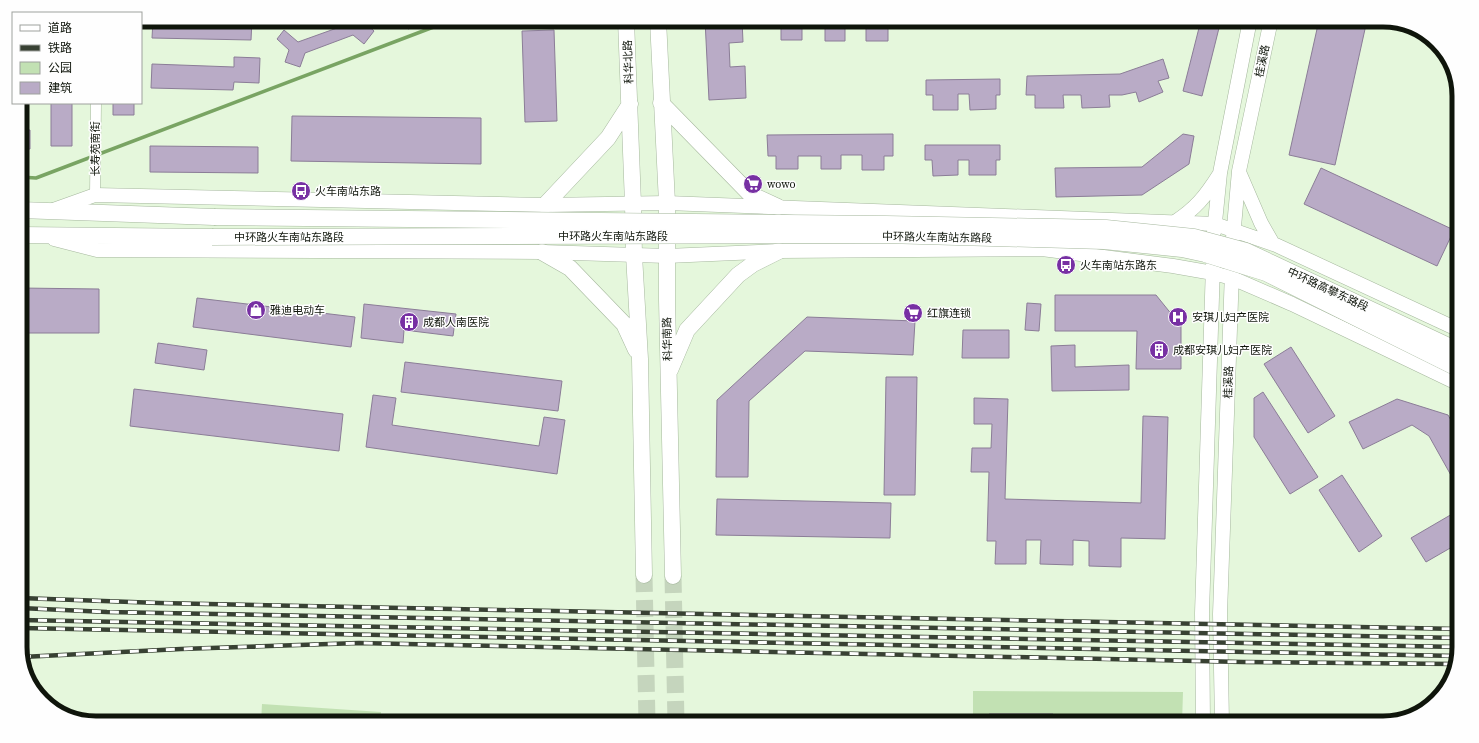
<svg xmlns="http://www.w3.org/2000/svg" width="1479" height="743" font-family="'Source Serif 4','Noto Sans SC',serif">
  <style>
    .green { fill: #c2e1b3 }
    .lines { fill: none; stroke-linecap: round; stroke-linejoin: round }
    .stream { stroke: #79a463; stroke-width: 3.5 }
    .building { fill: #b9abc6; stroke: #8b7d97 }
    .trunk-tunnel { stroke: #c5d5bd; stroke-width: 17; stroke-dasharray: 17 8; stroke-linecap: butt }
    .minor-casing { stroke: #a6b89e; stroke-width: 11 }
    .secondary-casing { stroke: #a6b89e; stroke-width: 15 }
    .primary-casing { stroke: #a6b89e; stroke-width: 17 }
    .minor { stroke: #fff; stroke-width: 10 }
    .secondary { stroke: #fff; stroke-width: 14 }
    .primary { stroke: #fff; stroke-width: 16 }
    .rail-casing { stroke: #384133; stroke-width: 4.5 }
    .rail { stroke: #fefefe; stroke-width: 3; stroke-dasharray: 9; stroke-linecap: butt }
    .primary-bridge-casing { stroke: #a6b89e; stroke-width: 17; stroke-linecap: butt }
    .primary-bridge { stroke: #fff; stroke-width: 16 }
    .labels { text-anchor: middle; stroke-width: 3; stroke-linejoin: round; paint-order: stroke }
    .street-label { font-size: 11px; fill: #0f150b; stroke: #fefefe }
    .poi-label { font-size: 11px; fill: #0f150b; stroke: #fefefe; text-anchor: start }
    .rim { fill: none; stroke: #0f150b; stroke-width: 5 }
  </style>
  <rect width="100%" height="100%" fill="#e5f7dc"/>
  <path class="green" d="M973 691 1183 692 1182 723H973Z
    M262 704 381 712 380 723H261Z"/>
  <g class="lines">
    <path class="stream" d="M20 177 36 178 452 20"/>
  </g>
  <path class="building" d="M153 20H252L251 40 152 38Z
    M351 20H362L374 31 364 44 353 35 305 53 300 67 285 62 289 50 277 39 284 30 298 42 351 23Z
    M396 20H413L409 29 394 24Z
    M705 20H742L743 42 729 43 730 67 745 66 746 98 709 100Z
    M772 20H898V27H888V41H866V26H845V41H825V28H802V40H781V27H772Z
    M934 20H962V24L934 25Z
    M972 20H1005V24L973 25Z
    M1017 20H1048V22L1018 23Z
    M1060 20H1087V22L1060 23Z
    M1201 20H1221L1202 96 1183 91Z
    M1319 20H1367L1335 165 1289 155Z
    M554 30 557 121 525 122 522 31Z
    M234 57 260 58 259 83 234 82 233 90 151 88 152 64 234 67Z
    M1163 59 1169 78 1158 81 1163 92 1139 102 1136 92 1122 95H1109L1110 107 1082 108 1081 95H1063L1064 108H1035V95H1026L1027 76 1120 74Z
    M1000 79V95H996V109L970 110 969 94H958V110H933V95H926V80Z
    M51 103H72V146H51Z
    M113 103H134V115H113Z
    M292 116 481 118V164L291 161Z
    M20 130H30V149H20Z
    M893 134V156H884V170H862V155H841V169H821V156H798V169H776V156H768L767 135Z
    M1183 134 1194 136 1189 164 1142 195 1056 197 1055 168 1142 167Z
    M925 145H1000V160H996V175H969V160H958V175L933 176 932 160H925Z
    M150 146 258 147V173L150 172Z
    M1321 168 1454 230 1437 266 1304 204Z
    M20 288 99 289V333H20Z
    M1055 295H1156L1181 326V369H1136L1137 331H1055Z
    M197 298 355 317 351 347 193 327Z
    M1027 303 1041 304 1039 331 1025 330Z
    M364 304 456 314 453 336 404 330 403 343 361 338Z
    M807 317 915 321 913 355 805 351 749 401 748 477H716L717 400Z
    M963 330H1009V358H962Z
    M158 343 207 350 204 370 155 363Z
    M1075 345V367L1129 365V390L1052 391 1051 346Z
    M1291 347 1335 416 1308 433 1264 364Z
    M20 348H22L21 385H20Z
    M405 362 562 381 558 411 401 392Z
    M886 377H917L915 495H884Z
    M134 389 343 414 339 451 130 426Z
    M1263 392 1318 477 1290 494 1254 437V398Z
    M373 395 396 398 392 425 539 446 544 417 565 420 557 474 366 447Z
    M974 398 1008 399 1005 499 1141 503 1143 416 1168 417 1165 539 1121 538V567L1089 566V541L1073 540V565L1040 564 1041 540H1026V564H995L996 541H987L989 472H971L972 448H991L992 424H974Z
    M1397 399 1448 415 1459 434V484L1457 486 1429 436 1412 425 1363 449 1349 422Z
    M1342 475 1382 536 1359 552 1319 490Z
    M717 499 891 503 890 538 716 535Z
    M1459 510V543L1426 562 1411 538Z
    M989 714H1053V723H989Z
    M1252 715H1409L1383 723H1252Z
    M235 716V723H175V717Z"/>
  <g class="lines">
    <path class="trunk-tunnel" d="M644 575 647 723
      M673 576 676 723"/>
    <defs>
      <path id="minor" d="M95 195 96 103"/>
      <path id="secondary" d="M1239 172 1261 223 1273 244
        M53 210 95 195 545 205 667 203 1215 224 1276 245 1459 330
        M1175 222C1196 208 1205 197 1219 175
        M1214 232 1220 173 1250 20
        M1233 238 1239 171 1271 20
        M54 239 97 250 542 252 667 256 779 251 1042 249 1173 266 1213 273 1232 278 1292 304 1459 384
        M1203 723 1202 613 1213 265
        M1222 723 1220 614 1232 271"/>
      <path id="primary" d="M626 20 633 204 634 255 640 359 644 575
        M658 20 667 203V300L673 576
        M661 103 750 194 778 207
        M545 205 608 138 630 104
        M20 210 214 217
        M20 235 212 237
        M542 252 570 268 624 324 636 350
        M670 370 687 330 738 275 753 264 779 251"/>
    </defs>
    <use href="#minor" class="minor-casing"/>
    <use href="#secondary" class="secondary-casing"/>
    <use href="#primary" class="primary-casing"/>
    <use href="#minor" class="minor"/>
    <use href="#secondary" class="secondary"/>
    <use href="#primary" class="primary"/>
    <defs>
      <path id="rail" d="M20 598 159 603 453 609 1459 629
        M20 608 107 612 1459 638
        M20 620 1459 647
        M20 628 1457 656
        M22 657 181 649 359 643 1243 662 1455 664"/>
    </defs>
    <use href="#rail" class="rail-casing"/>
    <use href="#rail" class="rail"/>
    <defs>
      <path id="primary-bridge" d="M214 217 886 224 1106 228 1194 237 1246 251 1459 351
        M212 237 885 235 1104 241 1182 249 1205 254 1266 273 1459 369"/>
    </defs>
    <use href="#primary-bridge" class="primary-bridge-casing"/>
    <use href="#primary-bridge" class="primary-bridge"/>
  </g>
  <defs>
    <symbol id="supermarket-disc" viewBox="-11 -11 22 22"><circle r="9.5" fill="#7730a3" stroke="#fefefe"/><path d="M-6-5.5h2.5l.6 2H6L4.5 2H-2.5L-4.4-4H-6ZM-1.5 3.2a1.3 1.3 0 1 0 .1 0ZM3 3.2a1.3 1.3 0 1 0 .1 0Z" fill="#fff"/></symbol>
    <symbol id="bus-disc" viewBox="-11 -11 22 22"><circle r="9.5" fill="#7730a3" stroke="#fefefe"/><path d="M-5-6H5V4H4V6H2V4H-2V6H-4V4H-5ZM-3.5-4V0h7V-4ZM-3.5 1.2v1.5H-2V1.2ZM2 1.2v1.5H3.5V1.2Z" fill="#fff"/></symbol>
    <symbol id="shop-disc" viewBox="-11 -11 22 22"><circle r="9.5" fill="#7730a3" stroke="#fefefe"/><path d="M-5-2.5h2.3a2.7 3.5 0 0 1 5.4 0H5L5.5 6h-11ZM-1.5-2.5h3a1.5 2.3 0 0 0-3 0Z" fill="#fff"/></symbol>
    <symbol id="hospital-disc" viewBox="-11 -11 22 22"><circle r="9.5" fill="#7730a3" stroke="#fefefe"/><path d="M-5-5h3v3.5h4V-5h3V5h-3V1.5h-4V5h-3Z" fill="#fff"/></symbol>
    <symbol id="building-disc" viewBox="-11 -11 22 22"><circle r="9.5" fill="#7730a3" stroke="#fefefe"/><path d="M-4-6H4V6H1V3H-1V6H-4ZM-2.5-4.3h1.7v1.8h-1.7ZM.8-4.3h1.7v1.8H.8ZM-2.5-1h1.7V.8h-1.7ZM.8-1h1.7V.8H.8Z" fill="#fff"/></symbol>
  </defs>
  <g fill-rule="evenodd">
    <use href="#supermarket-disc" x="742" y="173" width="22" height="22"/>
    <use href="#bus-disc" x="290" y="180" width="22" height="22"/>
    <use href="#bus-disc" x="1055" y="254" width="22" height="22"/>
    <use href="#shop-disc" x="245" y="299" width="22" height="22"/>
    <use href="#supermarket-disc" x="902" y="302" width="22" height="22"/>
    <use href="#hospital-disc" x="1167" y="306" width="22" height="22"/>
    <use href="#building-disc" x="398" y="311" width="22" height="22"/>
    <use href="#building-disc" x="1148" y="339" width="22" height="22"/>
  </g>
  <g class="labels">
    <g class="street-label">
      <text transform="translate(1262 61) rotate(-78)" y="4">桂溪路</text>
      <text transform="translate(628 62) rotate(-92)" y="4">科华北路</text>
      <text transform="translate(95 149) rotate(-90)" y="4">长寿苑南街</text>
      <text x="613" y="240">中环路火车南站东路段</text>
      <text x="289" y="241">中环路火车南站东路段</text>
      <text transform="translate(937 237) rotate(1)" y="4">中环路火车南站东路段</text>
      <text transform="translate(1328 289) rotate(25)" y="4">中环路高攀东路段</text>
      <text transform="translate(667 339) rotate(-91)" y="4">科华南路</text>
      <text transform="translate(1228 382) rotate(-88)" y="4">桂溪路</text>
    </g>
    <g class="poi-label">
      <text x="767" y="188">wowo</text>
      <text x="315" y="195">火车南站东路</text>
      <text x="1080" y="269">火车南站东路东</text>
      <text x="270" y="314">雅迪电动车</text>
      <text x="927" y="317">红旗连锁</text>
      <text x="1192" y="321">安琪儿妇产医院</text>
      <text x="423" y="326">成都人南医院</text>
      <text x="1173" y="354">成都安琪儿妇产医院</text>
    </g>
  </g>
  <path d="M0 0H1479V743H0ZM96 27H1383A69 69 0 0 1 1452 96V647A69 69 0 0 1 1383 716H96A69 69 0 0 1 27 647V96A69 69 0 0 1 96 27Z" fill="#fefefe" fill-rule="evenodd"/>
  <path class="rim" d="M96 27H1383A69 69 0 0 1 1452 96V647A69 69 0 0 1 1383 716H96A69 69 0 0 1 27 647V96A69 69 0 0 1 96 27Z"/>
  <rect x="12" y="12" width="130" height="92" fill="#fefefe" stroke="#9ea19d"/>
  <rect x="20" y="25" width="20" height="6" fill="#ffffff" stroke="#9ea19d"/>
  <text x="48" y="32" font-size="12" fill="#0f150b">道路</text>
  <rect x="20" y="45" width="20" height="6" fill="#384133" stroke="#9ea19d"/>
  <text x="48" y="52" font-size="12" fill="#0f150b">铁路</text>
  <rect x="20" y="62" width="20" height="12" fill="#c2e1b3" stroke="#9ea19d"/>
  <text x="48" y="72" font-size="12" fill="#0f150b">公园</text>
  <rect x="20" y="82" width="20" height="12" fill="#b9abc6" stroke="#9ea19d"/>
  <text x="48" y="92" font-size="12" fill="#0f150b">建筑</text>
</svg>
